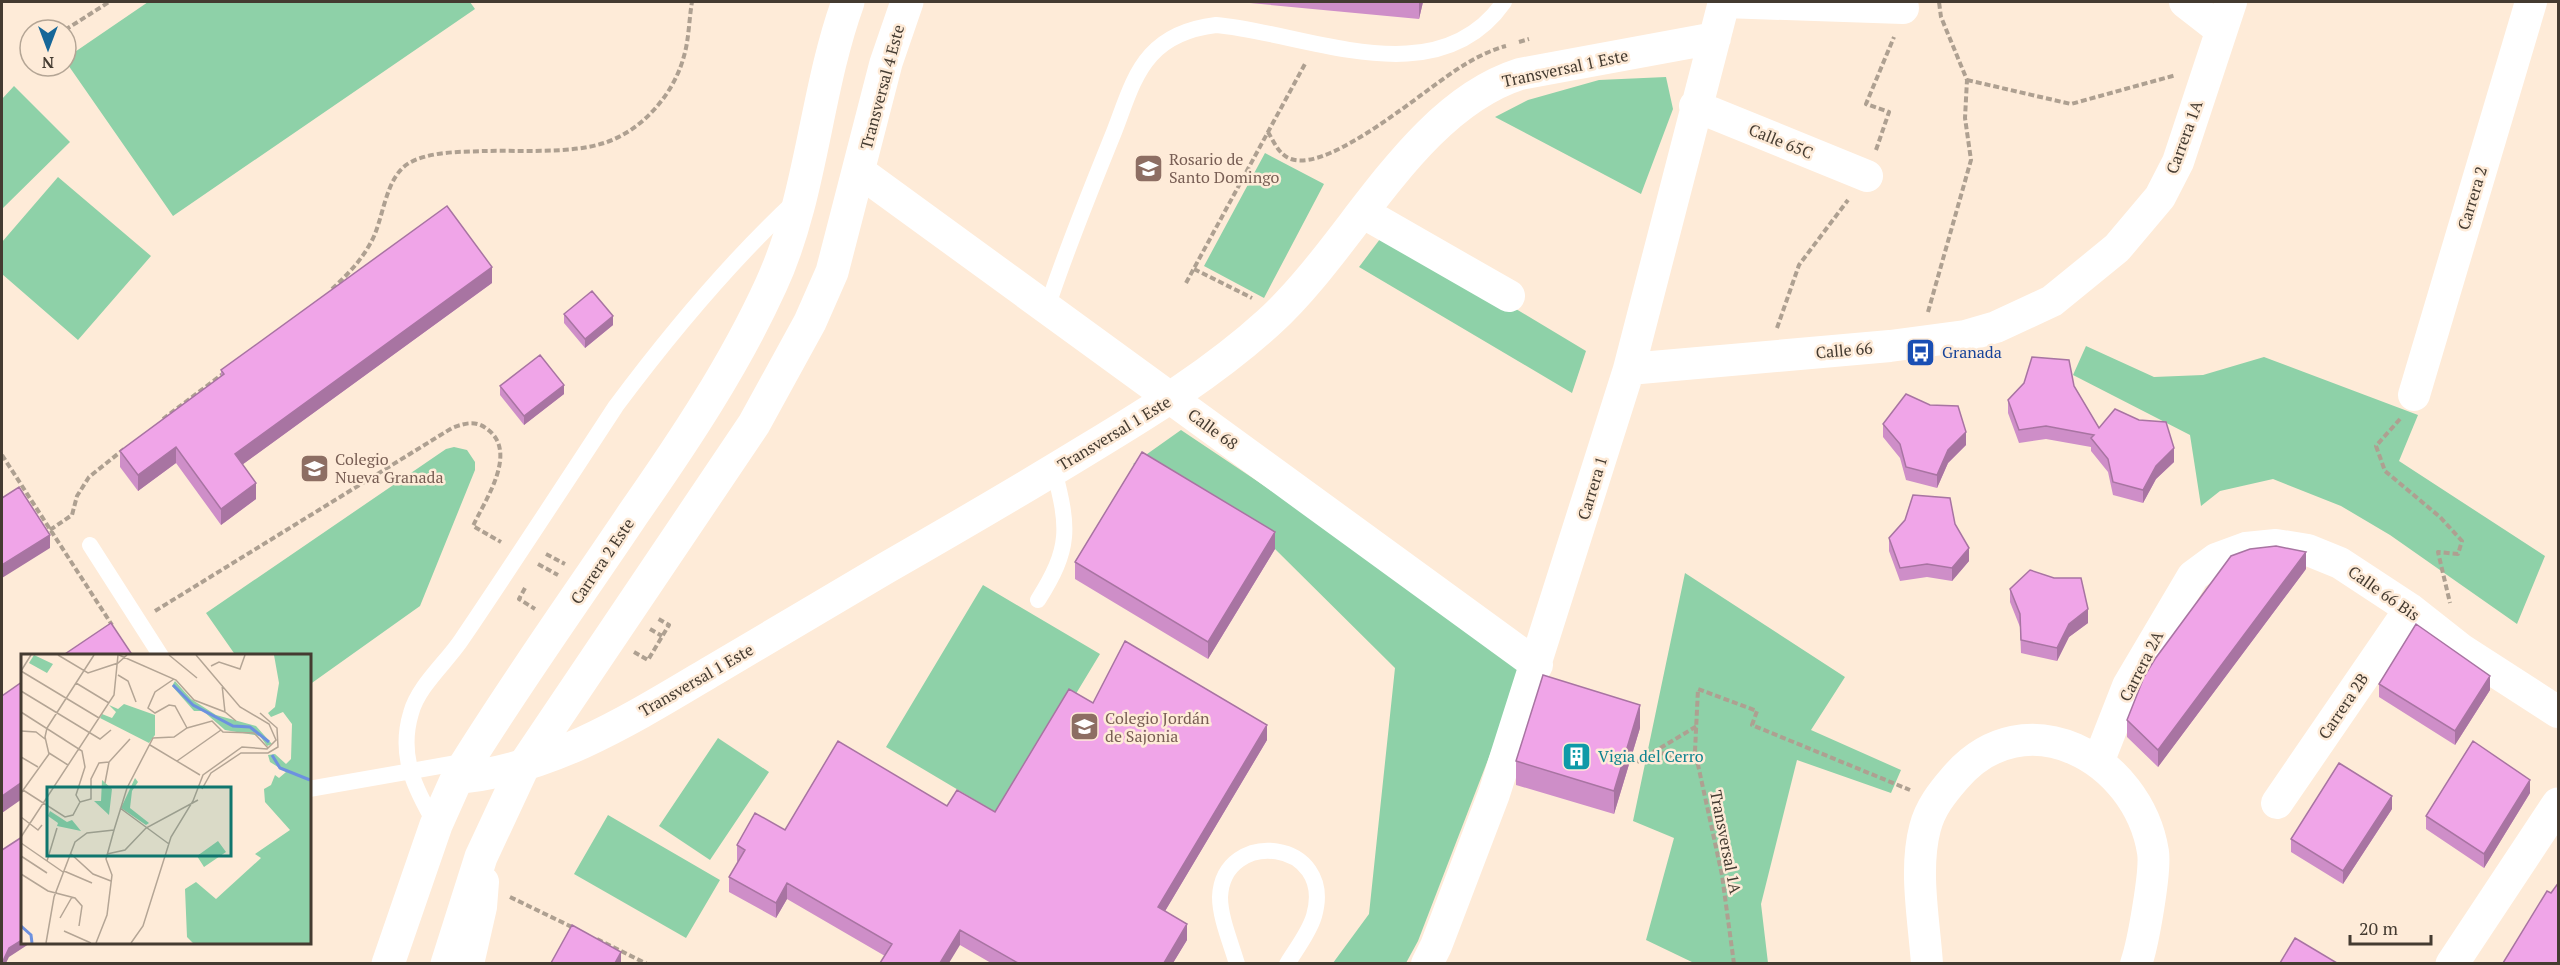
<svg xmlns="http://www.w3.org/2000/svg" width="2560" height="965" font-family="'PT Serif',serif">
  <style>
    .green { fill: #8ed1a8 }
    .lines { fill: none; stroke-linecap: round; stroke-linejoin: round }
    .path { stroke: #aea091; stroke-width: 4; stroke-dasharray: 6 3; stroke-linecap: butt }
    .service { stroke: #fff; stroke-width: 16 }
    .minor { stroke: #fff; stroke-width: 32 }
    .tertiary { stroke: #fff; stroke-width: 33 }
    .primary { stroke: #fff; stroke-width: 33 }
    .wall { fill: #ce8ec8 }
    .shaded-wall { fill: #a874a2 }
    .building { fill: #f0a5e8; stroke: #a874a2; stroke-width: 1.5 }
    .labels { text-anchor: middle; stroke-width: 5; stroke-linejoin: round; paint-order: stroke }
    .street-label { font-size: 16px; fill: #443b31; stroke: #feebd8 }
    .education-label { font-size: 16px; fill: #785e54; stroke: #feebd8; text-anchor: start }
    .transit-label { font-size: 16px; fill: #164399; stroke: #feebd8; text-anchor: start }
    .culture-label { font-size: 16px; fill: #0d838f; stroke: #feebd8; text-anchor: start }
    .inset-river { fill: none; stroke: #6d91df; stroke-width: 3 }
    .inset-road { fill: none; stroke: #b4a595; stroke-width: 1.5 }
    .view { fill: #0f766e; fill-opacity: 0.15; stroke: #0f766e; stroke-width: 3 }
    .inset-edge { fill: none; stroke: #443b31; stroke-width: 3 }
  </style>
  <rect width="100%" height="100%" fill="#feebd8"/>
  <path class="green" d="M148 2H470L475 9 173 216 66 62V58Z
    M1666 77 1673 109 1641 194 1495 117 1528 100 1599 80Z
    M14 86 70 142 2 209V99Z
    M1265 153 1324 184 1264 298 1204 266Z
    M58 177 151 256 78 340 2 274V242Z
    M1386 231 1586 351 1572 393 1359 267Z
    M2086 346 2154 377 2203 375 2264 357 2418 415 2399 461 2545 556 2517 624 2390 535 2341 506 2273 479 2220 491 2201 506 2190 435 2073 375Z
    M1181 430 1394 573 1523 669 1418 941 1406 963H1333L1369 914 1395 668 1275 549 1133 464Z
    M454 447 467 450 475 462V470L420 606 309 685V656H236L206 613 446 449Z
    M1685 573 1845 677 1811 730 1901 770 1891 793 1797 760 1761 904 1768 963H1694L1646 940 1674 838 1633 821Z
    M983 585 1100 654 1002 816 886 747Z
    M718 738 769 772 710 860 659 826Z
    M608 815 720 880 686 938 574 874Z"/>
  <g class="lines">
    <path class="path" d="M65 30 109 2
      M1519 42 1529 39
      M1967 80 2071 104 2176 75
      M1268 132C1274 142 1279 155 1291 159 1331 173 1428 86 1464 65 1477 57 1491 50 1506 46
      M1876 150 1889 112 1866 104 1894 37
      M1194 269 1252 298
      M1186 283 1306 62
      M332 289C347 275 360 262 370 244 384 221 384 178 409 163 431 151 461 152 485 151 521 150 570 154 604 143 642 131 674 94 684 56 689 39 689 19 692 2
      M1928 312 1971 160 1965 118 1967 80 1941 17 1939 2
      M1777 328 1799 265 1848 200
      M163 419 224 373
      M2400 419 2376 446 2385 471 2440 517 2462 541 2458 554 2438 552 2450 603
      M2 455 112 625
      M50 530 72 515 77 496 89 477 124 449
      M546 554 565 564
      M538 564 558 575
      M525 588 519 599 535 609
      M155 611 452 428C465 423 476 420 487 429 519 452 485 500 473 526L501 542
      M650 629 662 636
      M634 652 648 660 669 625 657 618
      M1653 751 1698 762
      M1637 762 1697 726
      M510 897 574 928
      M597 939 647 964
      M1734 964 1722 875 1695 751 1698 689 1757 711 1752 725 1910 790"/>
    <path class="service" d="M1047 308C1066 250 1089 194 1112 137 1123 111 1131 77 1151 55 1168 36 1191 28 1216 25 1307 33 1437 98 1504 2
      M90 545 161 656
      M1038 600C1071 548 1069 528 1054 470
      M309 789 468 761
      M436 825C415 789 398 756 411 713 418 686 447 662 462 639 514 562 565 484 616 406 669 335 728 264 793 203
      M1237 964C1231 943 1220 918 1220 897 1223 827 1336 839 1314 916 1309 933 1296 949 1287 964"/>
    <path class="minor" d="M1724 2 1903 8
      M2185 2 2221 30
      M1695 106 1867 176
      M860 172 1537 665
      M1364 213 1509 296
      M1629 369 1890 346 1965 336 1996 327 2052 301 2117 248 2160 197 2178 162 2231 2
      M2414 395 2531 2
      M2099 760 2128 686 2193 576 2216 559 2246 548 2276 545 2308 550 2340 563 2410 609 2462 650 2558 712
      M457 778C551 770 633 718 712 671 770 637 828 602 886 568 954 529 1021 490 1088 449 1151 411 1214 372 1269 322 1351 248 1413 108 1520 74L1715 38
      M2277 803 2410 609
      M468 964 481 907 483 882
      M1427 964 1436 946 1494 794 1629 369 1724 2
      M1927 964C1924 920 1914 870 1925 828 1930 808 1942 793 1955 778 2025 696 2138 758 2153 852 2156 871 2143 944 2136 964"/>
    <path class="tertiary" d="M2452 964 2558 804"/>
    <path class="primary" d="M388 964 436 825 457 778C512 688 574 602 633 514 684 441 734 366 771 285 812 196 815 93 848 2
      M447 964 481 857 523 767 754 424 810 322 832 272 886 63 907 2"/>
  </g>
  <path class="wall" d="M1239 2H1423L1419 19Z
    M492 283 243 464 256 499 221 525 176 463 138 491 120 467V451L221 377V370Z
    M564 314 613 325 585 348 564 323Z
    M500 386 564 394 524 425 500 395Z
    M2074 386 2099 428 2174 462 2156 479 2143 503 2113 495 2108 472 2091 451V447L2046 439 2019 443 2008 413V400Z
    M1883 424 1966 445 1948 463 1937 488 1906 480 1900 458 1883 437Z
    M1955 524 1969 561 1952 581 1927 577 1900 581 1889 551V538Z
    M1275 549 1208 659 1075 579V562Z
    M2306 569 2158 767 2127 737V720Z
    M2010 589 2088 623 2069 637 2057 661 2021 653 2020 627 2010 602Z
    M2379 684 2490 690 2455 745 2379 697Z
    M1093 703 1267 740 1165 911 1187 940 1173 963H991L960 945 885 956 787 899 776 918 729 892V877L738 862 737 861V845L785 830 947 806 995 812Z
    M1640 728 1614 814 1516 785V761Z
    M2530 793 2484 868 2426 829V816Z
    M2392 809 2343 884 2291 852V839Z"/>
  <path class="shaded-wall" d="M1419 2H1423L1419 19Z
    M492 267V283L235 470V454Z
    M613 316V325L585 348V339Z
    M564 385V394L524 425V416Z
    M1966 432V445L1948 463 1937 488V475L1948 450Z
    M176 447V463L138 491V475Z
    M2174 448V462L2156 479 2143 503V490L2156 466Z
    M256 483V499L221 525V509Z
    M1275 532V549L1208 659V642Z
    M50 535V548L2 578V565Z
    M1969 548V561L1952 581V568Z
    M2306 552V569L2158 767V750Z
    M2088 609V623L2069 637 2057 661V648L2069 624Z
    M2490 676V690L2455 745V731Z
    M1640 705V728L1614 814V791Z
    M1267 725V740L1158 923V907Z
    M2530 780V793L2484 868V854Z
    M22 782V799L2 813V796Z
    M2392 796V809L2343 884V871Z
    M787 883V899L776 918V903Z
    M1187 924V940L1173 963H1164Z
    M960 930V945L949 963H940Z
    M22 940V942H32L9 957 6 963H2L9 948Z
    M621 952V963H615Z"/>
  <path class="building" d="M447 206 492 267 235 454 256 483 221 509 176 447 138 475 120 451 224 374 221 370Z
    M592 291 613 316 585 339 564 314Z
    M540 355 564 385 524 416 500 386Z
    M2032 357 2069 360 2074 386 2099 428 2115 409 2139 420 2166 422 2174 448 2156 466 2143 490 2113 482 2108 459 2091 438 2094 435 2046 426 2019 430 2008 400 2024 383Z
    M1906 394 1930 405 1958 406 1966 432 1948 450 1937 475 1906 467 1900 444 1883 424Z
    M1142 452 1275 532 1208 642 1075 562Z
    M19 487 50 535 2 565V498Z
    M1913 495 1950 498 1955 524 1969 548 1952 568 1927 564 1900 568 1889 538 1905 520Z
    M2276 546 2306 552 2158 750 2127 720 2144 677 2155 659 2231 556 2250 549Z
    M2030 570 2054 578H2081L2088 609 2069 624 2057 648 2021 640 2020 614 2010 589Z
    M111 623 133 656H62Z
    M2416 624 2490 676 2455 731 2379 684Z
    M1125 641 1267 725 1158 907 1187 924 1164 963H1018L960 930 940 963H880L892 944 787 883 776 903 729 877 745 850 737 845 755 813 785 830 838 741 947 806 957 790 995 812 1069 689 1093 703Z
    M1543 675 1640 705 1614 791 1516 761Z
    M22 682V782L2 796V696Z
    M2473 741 2530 780 2484 854 2426 816Z
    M2339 763 2392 796 2343 871 2291 839Z
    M22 837V940L9 948 2 963V850Z
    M2559 882V963H2503L2547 891 2551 893Z
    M572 925 621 952 615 963H551Z
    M2295 938 2337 963H2280Z"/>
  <defs>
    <symbol id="school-square" viewBox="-11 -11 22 22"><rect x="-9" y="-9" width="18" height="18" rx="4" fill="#8d6e63" stroke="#feebd8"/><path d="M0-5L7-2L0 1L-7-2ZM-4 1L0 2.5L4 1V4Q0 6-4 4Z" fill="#fff"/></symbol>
    <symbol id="bus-square" viewBox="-11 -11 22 22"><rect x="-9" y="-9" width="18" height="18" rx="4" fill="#1a4fb4" stroke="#feebd8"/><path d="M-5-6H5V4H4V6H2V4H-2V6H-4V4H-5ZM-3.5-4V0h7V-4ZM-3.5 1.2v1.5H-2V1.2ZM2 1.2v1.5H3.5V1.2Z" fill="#fff"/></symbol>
    <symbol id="building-square" viewBox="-11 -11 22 22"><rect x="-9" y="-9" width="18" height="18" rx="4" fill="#0f9aa8" stroke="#feebd8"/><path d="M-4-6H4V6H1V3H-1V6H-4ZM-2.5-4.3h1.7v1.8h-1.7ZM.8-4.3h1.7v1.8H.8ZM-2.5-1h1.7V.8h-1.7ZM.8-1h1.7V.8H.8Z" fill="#fff"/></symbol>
  </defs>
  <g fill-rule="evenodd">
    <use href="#school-square" x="1132" y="152" width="33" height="33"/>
    <use href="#bus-square" x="1904" y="336" width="33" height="33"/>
    <use href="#school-square" x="298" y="452" width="33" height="33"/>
    <use href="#school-square" x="1068" y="710" width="33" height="33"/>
    <use href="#building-square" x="1560" y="740" width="33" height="33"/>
  </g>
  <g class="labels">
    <g class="street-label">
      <text transform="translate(1565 68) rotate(-12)" y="6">Transversal 1 Este</text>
      <text transform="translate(882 87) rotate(-75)" y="6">Transversal 4 Este</text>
      <text transform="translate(2184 137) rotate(-70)" y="6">Carrera 1A</text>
      <text transform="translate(1781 141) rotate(22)" y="6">Calle 65C</text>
      <text transform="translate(2472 198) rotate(-73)" y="6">Carrera 2</text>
      <text transform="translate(1844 350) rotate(-5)" y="6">Calle 66</text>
      <text transform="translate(1213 429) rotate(36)" y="6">Calle 68</text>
      <text transform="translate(1114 433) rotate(-31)" y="6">Transversal 1 Este</text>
      <text transform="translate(1592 488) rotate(-73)" y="6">Carrera 1</text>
      <text transform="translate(602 561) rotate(-56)" y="6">Carrera 2 Este</text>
      <text transform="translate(2384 593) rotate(35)" y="6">Calle 66 Bis</text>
      <text transform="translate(2141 666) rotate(-63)" y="6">Carrera 2A</text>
      <text transform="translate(696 680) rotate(-30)" y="6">Transversal 1 Este</text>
      <text transform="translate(2343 706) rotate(-56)" y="6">Carrera 2B</text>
      <text transform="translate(1726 842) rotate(79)" y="6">Transversal 1A</text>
    </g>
    <g class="education-label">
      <text x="1169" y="165">Rosario de<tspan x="1169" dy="18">Santo Domingo</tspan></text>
      <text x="335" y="465">Colegio<tspan x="335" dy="18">Nueva Granada</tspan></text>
      <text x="1105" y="724">Colegio Jordán<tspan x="1105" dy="18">de Sajonia</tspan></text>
    </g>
    <g class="transit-label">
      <text x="1942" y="358">Granada</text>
    </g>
    <g class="culture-label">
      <text x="1598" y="762">Vigia del Cerro</text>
    </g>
  </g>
  <g transform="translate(21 654)">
    <rect width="290" height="290" fill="#feebd8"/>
    <path d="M13 1 32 10 26 19 8 9ZM253 1H289V289H172L166 283 164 235 175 228 195 245 240 204 234 200 269 176 244 148 243 135 250 131 254 121 258 124 265 118 249 108 247 101 254 100 265 110 270 105 271 70 262 58 250 63 247 59 254 53 258 29ZM154 27 170 45 195 61 235 72 251 90 246 92 239 82 204 76 182 57H173L151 32ZM103 50 134 61V81L128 89 79 64 81 60 91 64 95 58 88 51 97 55ZM114 124 117 128 111 137 109 154 128 169 125 171 100 154ZM81 126 91 135 88 161 73 147H80ZM29 157 46 168 51 166 60 177 36 172 37 169 27 162ZM197 187 205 198 183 213 176 202Z" fill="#8ed1a8"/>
    <path class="inset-river" d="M152 31 172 51 212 72 229 73 248 88M251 101 259 114 289 126M0 272 10 281 11 289"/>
    <path class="inset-road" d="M37 1 67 19 97 9 106 1M98 1 155 26 173 46 204 58 215 67M148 1 176 24M190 12 198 8 219 15 224 1M0 17 78 64M0 17 10 1M97 21 107 27 115 48M153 25 134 38 127 54 134 59 148 51 154 52 166 74M55 29 88 49M201 31 204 58M0 37 79 85 90 76M0 58 61 97 64 113 55 141 59 148M26 74 73 1M0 77 15 78 24 85M129 91 179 121M28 99 47 111M0 103 17 113M156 107 200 76M84 129 88 108 109 85M181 135 190 119 220 99H247L257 93 256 74 239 59M2 136 44 163 52 161 59 148M0 139 28 100 24 83 26 74M59 148 70 145V125L78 109 88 108M99 154 148 190M0 163 17 176 21 171M0 183 93 41 97 1M0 189 42 218M50 200 72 220 90 227M86 200 104 196 125 174 177 146M0 202 26 219M26 207 36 174M43 217 71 229M0 220 27 237 54 244 61 252 58 272M39 264 51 243M43 277 70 289M25 289 33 243 54 188 66 179 93 176M75 289 86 261 91 221 85 205 93 176 106 134 132 84 153 83 166 74 191 67 202 78 233 79 247 94M110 289 122 272 150 183 172 147 182 121 221 93 246 95 255 86 248 70 219 53 175 1"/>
    <path class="view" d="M26 133H210V202H26Z"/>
    <rect width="290" height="290" class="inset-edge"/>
  </g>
  <rect width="2560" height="965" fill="none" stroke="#443b31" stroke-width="6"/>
  <g transform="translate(48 48) rotate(180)"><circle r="28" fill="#feebd8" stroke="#b4a595" stroke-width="1.5"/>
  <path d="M0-4.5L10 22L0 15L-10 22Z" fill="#166799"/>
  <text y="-9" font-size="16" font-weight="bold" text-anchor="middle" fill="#443b31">N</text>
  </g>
  <path d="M2350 935v9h81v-9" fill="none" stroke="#443b31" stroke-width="3"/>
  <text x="2359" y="935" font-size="18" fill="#443b31" stroke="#feebd8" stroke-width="4.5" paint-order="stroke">20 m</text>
</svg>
